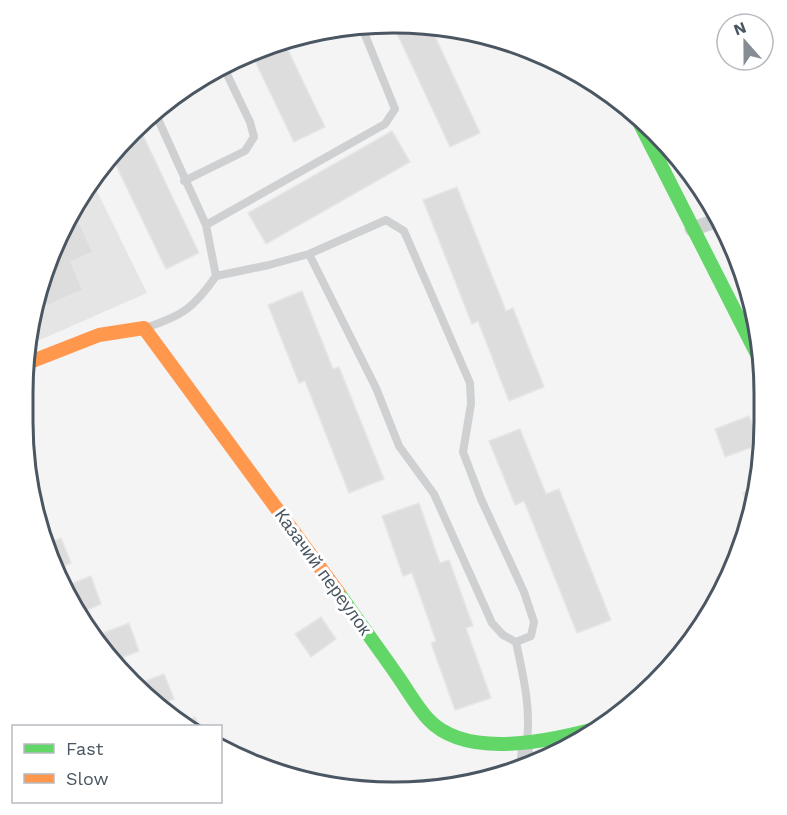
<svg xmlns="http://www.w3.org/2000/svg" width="787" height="815" font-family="'Work Sans',sans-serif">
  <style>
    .education { fill: #e6e5e6 }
    .building { fill: #ddddde; stroke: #e5e6e7; stroke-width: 1.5 }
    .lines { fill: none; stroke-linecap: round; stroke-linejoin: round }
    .lane { stroke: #ced0d2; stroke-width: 8 }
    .street { stroke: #ced0d2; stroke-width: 15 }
    .fast { stroke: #63d668; stroke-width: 14 }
    .slow { stroke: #ff974d; stroke-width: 14 }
    .labels { text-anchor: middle; stroke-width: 6; stroke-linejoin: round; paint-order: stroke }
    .street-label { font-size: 18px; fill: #4a5661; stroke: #fff }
    .rim { fill: none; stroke: #4a5661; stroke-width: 3 }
  </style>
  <rect width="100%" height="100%" fill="#f4f4f4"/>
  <path class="education" d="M94 185 147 293 33 343 42 275Z"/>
  <path class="building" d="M394 27 433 32 480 133 450 147Z
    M286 46 325 127 294 142 252 55Z
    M140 129 199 253 166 269 111 155 114 149Z
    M392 131 410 162 266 244 248 213Z
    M457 187 506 311 513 308 544 387 509 401 478 321 472 324 423 200Z
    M76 216 93 252 71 262 83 290 47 306 40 290 42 275Z
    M302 291 333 369 339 367 384 479 349 493 305 381 299 383 268 305Z
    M749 416 758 439V445L725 457 715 429Z
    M520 429 546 494 559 489 611 620 577 633 524 501 515 505 489 441Z
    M754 488 752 516 743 493Z
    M419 503 440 563 449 560 473 626 466 628 491 698 455 710 431 643 436 641 412 573 403 576 382 516Z
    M61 538 71 563 54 570 51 564 47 544Z
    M91 576 101 604 78 614 63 587Z
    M321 617 336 639 311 657 295 634Z
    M129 623 139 651 114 661 98 642 95 636Z
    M164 674 174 699 157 705 149 700 135 685Z
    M195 717 199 726H194L185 721Z"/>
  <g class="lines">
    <path class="lane" d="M184 181 245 151 254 137 250 122 223 66
      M206 225 385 124 395 109 361 25
      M216 276 269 265 309 254 386 220 404 231 470 383 471 404 463 452 481 499 524 592 534 622 531 636 516 642 503 635 492 623 434 494 399 446 376 388 309 254
      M145 328C182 316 194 308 216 276L206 225 157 117
      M516 642C523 676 531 706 527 741"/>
    <path class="street" d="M692 229 719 220
      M524 763 526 744"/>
    <path class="fast" d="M634 112 762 364
      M338 592C358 621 379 649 399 678 408 691 417 707 428 719 467 761 551 740 599 728"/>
    <path class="slow" d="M30 362 99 335 144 328 338 592"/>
  </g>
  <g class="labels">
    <g class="street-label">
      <text transform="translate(323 572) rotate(54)" y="6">Казачий переулок</text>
    </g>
  </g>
  <path d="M0 0H787V815H0ZM393 33H394A360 360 0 0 1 754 393V422A360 360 0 0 1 394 782H393A360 360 0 0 1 33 422V393A360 360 0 0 1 393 33Z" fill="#fff" fill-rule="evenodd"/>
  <path class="rim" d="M393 33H394A360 360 0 0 1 754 393V422A360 360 0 0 1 394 782H393A360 360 0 0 1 33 422V393A360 360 0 0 1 393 33Z"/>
  <rect x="12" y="725" width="210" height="78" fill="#ffffff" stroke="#b7bbc0" stroke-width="1.5"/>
  <rect x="24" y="744" width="30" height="9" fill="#63d668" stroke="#b7bbc0" stroke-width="1.5"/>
  <text x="66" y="755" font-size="18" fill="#4a5661">Fast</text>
  <rect x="24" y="774" width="30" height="9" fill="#ff974d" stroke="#b7bbc0" stroke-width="1.5"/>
  <text x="66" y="785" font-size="18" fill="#4a5661">Slow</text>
  <g transform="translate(745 42) rotate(339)"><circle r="28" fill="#ffffff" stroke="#b7bbc0" stroke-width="1.5"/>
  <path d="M0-4.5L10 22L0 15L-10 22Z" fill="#868d94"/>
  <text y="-9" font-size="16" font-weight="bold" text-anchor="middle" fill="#4a5661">N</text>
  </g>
</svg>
